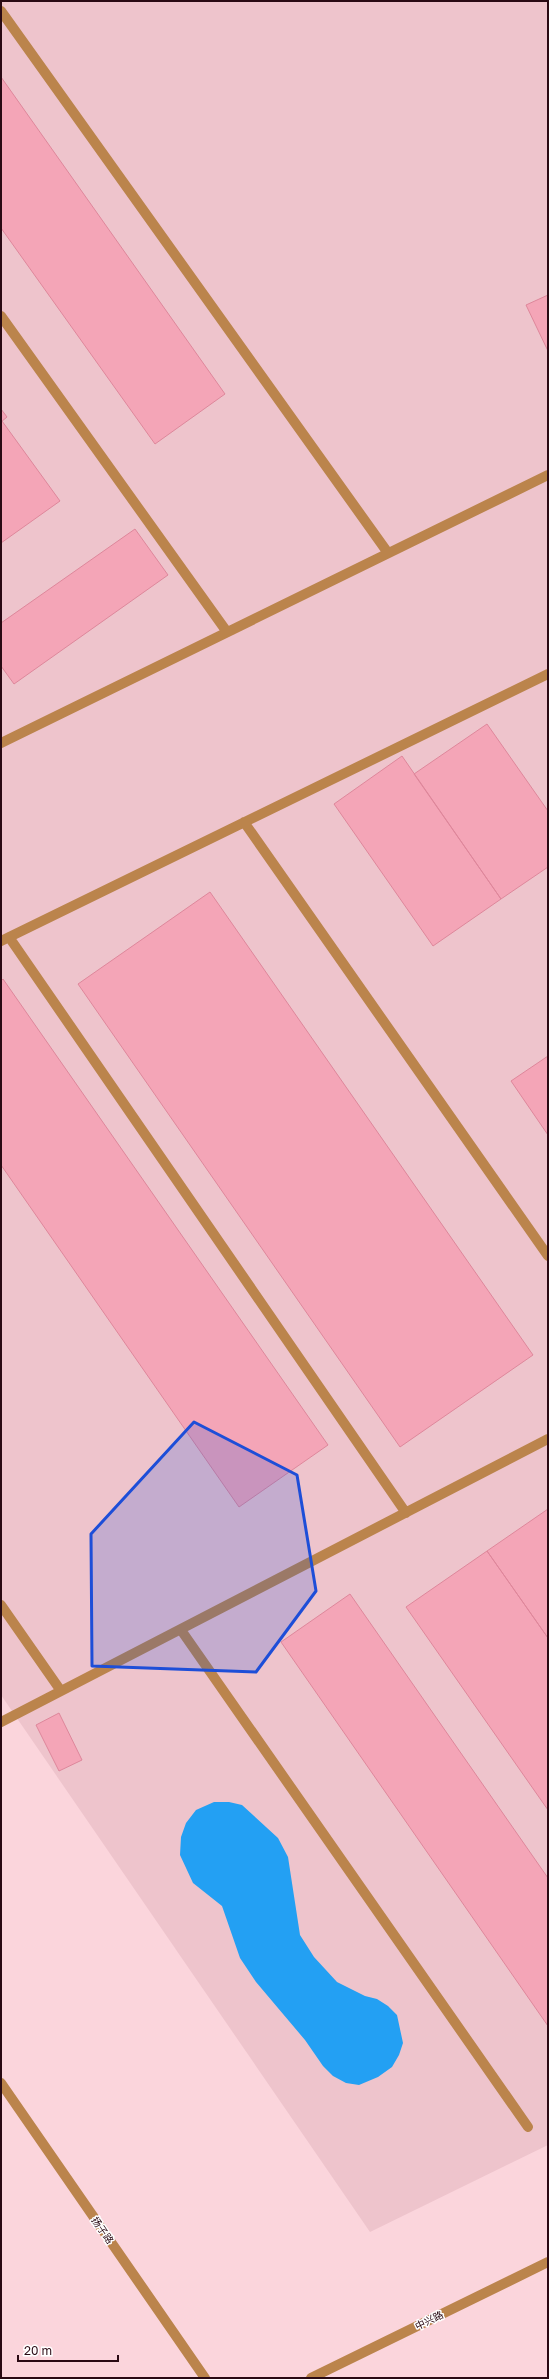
<svg xmlns="http://www.w3.org/2000/svg" width="549" height="2379" font-family="'Golos Text','Noto Sans SC',sans-serif">
  <style>
    .built { fill: #eec4cc }
    .water { fill: #23a0f3 }
    .building { fill: #f4a5b7; stroke: #de879b }
    .lines { fill: none; stroke-linecap: round; stroke-linejoin: round }
    .minor { stroke: #bb844c; stroke-width: 10 }
    .marked { fill: #1d4ed8; fill-opacity: 0.2; stroke: #1d4ed8; stroke-width: 3; stroke-linejoin: round }
    .labels { text-anchor: middle; stroke-width: 3; stroke-linejoin: round; paint-order: stroke }
    .street-label { font-size: 10px; fill: #290913; stroke: #fff }
  </style>
  <rect width="100%" height="100%" fill="#fbd5dc"/>
  <path class="built" d="M1 1H548V2145L370 2232 1 1695Z"/>
  <path class="water" d="M214 1802H229L242 1805 278 1838 288 1857 300 1935 314 1957 337 1982 365 1996 377 1999 388 2006 397 2015 403 2043 399 2055 392 2067 378 2077 359 2085 346 2083 333 2076 323 2066 305 2040 256 1982 240 1958 222 1906 193 1883 180 1855 181 1837 186 1823 196 1810Z"/>
  <path class="building" d="M1 77 225 394 155 444 1 228Z
    M548 295V351L526 305Z
    M1 409 7 417 1 422Z
    M2 421 60 501 1 543V422Z
    M135 529 168 575 14 684 1 666V623Z
    M487 724 548 811V867L501 899 414 774Z
    M402 756 501 899 433 946 334 804Z
    M210 892 533 1355 400 1447 78 984Z
    M3 979 328 1445 239 1507 1 1165V981Z
    M548 1056V1135L511 1081Z
    M548 1509V1638L487 1551Z
    M487 1551 548 1638V1810L406 1607Z
    M350 1594 548 1878V2026L281 1642Z
    M59 1713 82 1760 59 1771 36 1725Z"/>
  <g class="lines">
    <path class="minor" d="M1 11 388 553
      M1 316 227 632
      M1 743 548 475
      M244 822 548 1256
      M9 937 406 1513
      M1 941 548 674
      M1 1605 61 1691
      M181 1630 528 2127
      M1 1722 548 1439
      M1 2083 205 2378
      M311 2378 548 2262"/>
  </g>
  <path class="marked" d="M194 1422 297 1475 316 1591 256 1672 92 1666 91 1534Z"/>
  <g class="labels">
    <g class="street-label">
      <text transform="translate(103 2230) rotate(55)" y="4">扬子路</text>
      <text transform="translate(429 2320) rotate(-26)" y="4">中兴路</text>
    </g>
  </g>
  <rect width="549" height="2379" fill="none" stroke="#290913" stroke-width="4"/>
  <path d="M18 2355v6h100v-6" fill="none" stroke="#290913" stroke-width="2"/>
  <text x="24" y="2355" font-size="12" fill="#290913" stroke="#ffffff" stroke-width="3" paint-order="stroke">20 m</text>
</svg>
